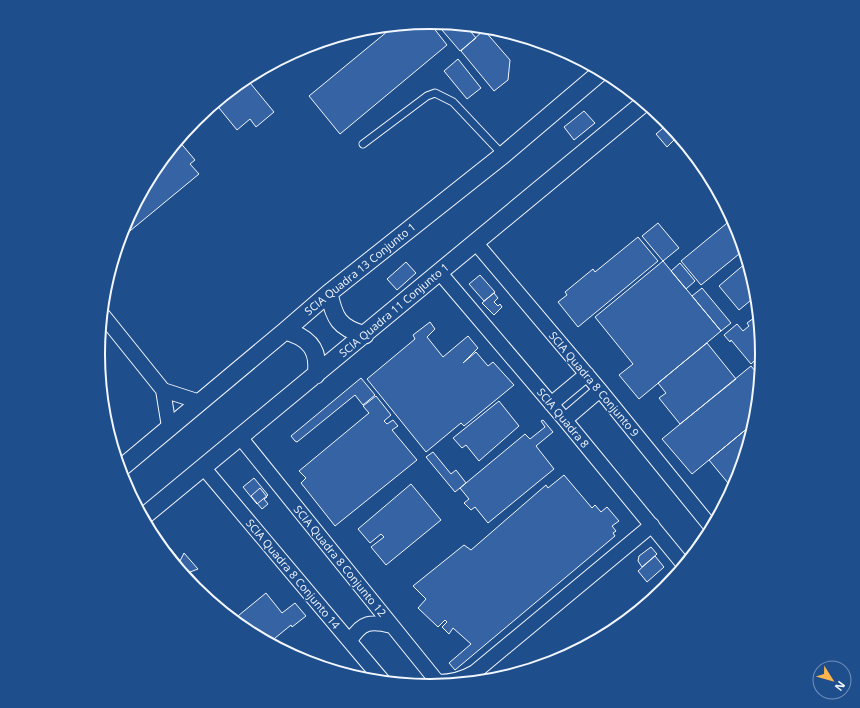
<svg xmlns="http://www.w3.org/2000/svg" width="860" height="708" font-family="'Open Sans',sans-serif">
  <style>
    .building { fill: #3563a3; stroke: #f2f6ff }
    .lines { fill: none; stroke-linecap: round; stroke-linejoin: round }
    .service-casing { stroke: #f2f6ff; stroke-width: 9 }
    .minor-casing { stroke: #f2f6ff; stroke-width: 16 }
    .tertiary-casing { stroke: #f2f6ff; stroke-width: 19 }
    .service { stroke: #1f4e8c; stroke-width: 7 }
    .minor { stroke: #1f4e8c; stroke-width: 14 }
    .tertiary { stroke: #1f4e8c; stroke-width: 17 }
    .labels { text-anchor: middle; stroke-width: 3; stroke-linejoin: round; paint-order: stroke }
    .street-label { font-size: 11px; fill: #f2f6ff; stroke: #1f4e8c }
    .rim { fill: none; stroke: #f2f6ff; stroke-width: 2 }
  </style>
  <rect width="100%" height="100%" fill="#1f4e8c"/>
  <path class="building" d="M429 22 447 45 340 134 309 96 394 26Z
    M436 23 466 26 476 38 460 51Z
    M484 30 510 60 508 80 494 91 461 51Z
    M458 59 481 88 467 99 444 71Z
    M246 78 274 112 256 127 250 119 237 130 215 103Z
    M584 111 595 123 574 140 564 127Z
    M668 124 681 139 679 141 676 138 667 147 656 134Z
    M178 140 195 160 190 164 199 174 119 240 123 227 154 169Z
    M713 183 722 199 710 186Z
    M732 219 744 250 701 285 681 261Z
    M658 223 679 248 663 261 642 236Z
    M638 237 658 261 578 327 558 302 567 295 565 292 593 269 595 272Z
    M663 261 721 331 639 399 619 375 633 364 595 317Z
    M406 262 416 273 397 290 387 279Z
    M747 262 756 296 739 310 719 286Z
    M680 263 695 281 686 289 671 271Z
    M480 275 495 292 484 301 469 284Z
    M702 288 731 323 721 331 692 296Z
    M494 293 498 298 494 302 498 306 500 304 502 307 494 315 482 303Z
    M758 315 762 354 751 364 731 340 730 342 724 335 737 324 743 331 749 326 747 323Z
    M430 322 435 329 427 337 443 357 468 336 478 348 463 363 476 352 488 366 493 362 514 385 464 426 461 423 426 452 367 379 415 339 413 335Z
    M707 343 736 379 680 424 659 398 666 393 658 383Z
    M751 366 760 377 755 422 692 474 662 439Z
    M361 378 375 395 363 405 355 395 297 442 295 441 291 436Z
    M376 396 391 415 384 421 387 424 393 420 398 426 392 430 417 460 335 526 301 483 306 478 299 471 369 413 363 406Z
    M499 401 519 426 479 461 466 445 462 448 453 438Z
    M543 420 553 432 536 446 554 469 488 523 475 507 471 510 464 503 469 499 460 488 525 434 530 439 545 427 541 421Z
    M755 422 737 481 733 489 709 460Z
    M433 452 451 474 456 470 466 483 455 492 426 457Z
    M564 475 592 508 595 505 601 512 607 507 619 521 612 526 616 531 613 533 615 536 455 670 449 663 471 644 453 628 449 634 442 627 447 622 445 620 438 627 418 608 426 599 413 586 464 545 471 550 546 485 548 488Z
    M254 478 268 495 257 504 243 487Z
    M411 484 441 520 386 565 371 547 384 537 381 534 370 543 358 529Z
    M260 488 267 497 264 499 268 504 262 509 251 496Z
    M651 547 657 554 642 567 638 561 639 556Z
    M170 548 180 561 184 553 198 569 190 572 200 584 195 588 165 552Z
    M655 556 664 567 647 582 638 571Z
    M266 593 282 613 295 603 306 616 292 627 291 625 269 643 245 630 233 620Z
    M502 670 507 676 493 680 492 679Z"/>
  <g class="lines">
    <defs>
      <path id="service" d="M363 144 427 96 435 93 453 102 503 155"/>
      <path id="minor" d="M475 242 600 390 712 528
        M440 273 565 420 684 565
        M102 314 163 390 169 427
        M163 390 200 402
        M551 404 587 374
        M565 420 600 390
        M240 437 440 685
        M203 467 383 681
        M350 641C362 621 371 621 392 626
        M438 682C453 682 463 679 475 672L652 525"/>
      <path id="tertiary" d="M329 293C334 318 339 328 365 335
        M285 331C309 337 320 350 316 375
        M120 469 285 331 329 293 503 155 602 71
        M143 517 644 103"/>
    </defs>
    <use href="#service" class="service-casing"/>
    <use href="#minor" class="minor-casing"/>
    <use href="#tertiary" class="tertiary-casing"/>
    <use href="#service" class="service"/>
    <use href="#minor" class="minor"/>
    <use href="#tertiary" class="tertiary"/>
  </g>
  <g class="labels">
    <g class="street-label">
      <text transform="translate(360 269) rotate(-39)" y="4">SCIA Quadra 13 Conjunto 1</text>
      <text transform="translate(394 310) rotate(-40)" y="4">SCIA Quadra 11 Conjunto 1</text>
      <text transform="translate(594 384) rotate(50)" y="4">SCIA Quadra 8 Conjunto 9</text>
      <text transform="translate(563 418) rotate(50)" y="4">SCIA Quadra 8</text>
      <text transform="translate(340 561) rotate(51)" y="4">SCIA Quadra 8 Conjunto 12</text>
      <text transform="translate(293 574) rotate(50)" y="4">SCIA Quadra 8 Conjunto 14</text>
    </g>
  </g>
  <path d="M0 0H860V708H0ZM105 354a325 325 0 1 1 650 0a325 325 0 1 1-650 0Z" fill="#1f4e8c" fill-rule="evenodd"/>
  <path class="rim" d="M105 354a325 325 0 1 1 650 0a325 325 0 1 1-650 0Z"/>
  <g transform="translate(832 680) rotate(127)"><circle r="19" fill="#1f4e8c" stroke="#7391ba"/>
  <path d="M0-3L7 15L0 10L-7 15Z" fill="#ffb74d"/>
  <text y="-6" font-size="11" font-weight="bold" text-anchor="middle" fill="#f2f6ff">N</text>
  </g>
</svg>
